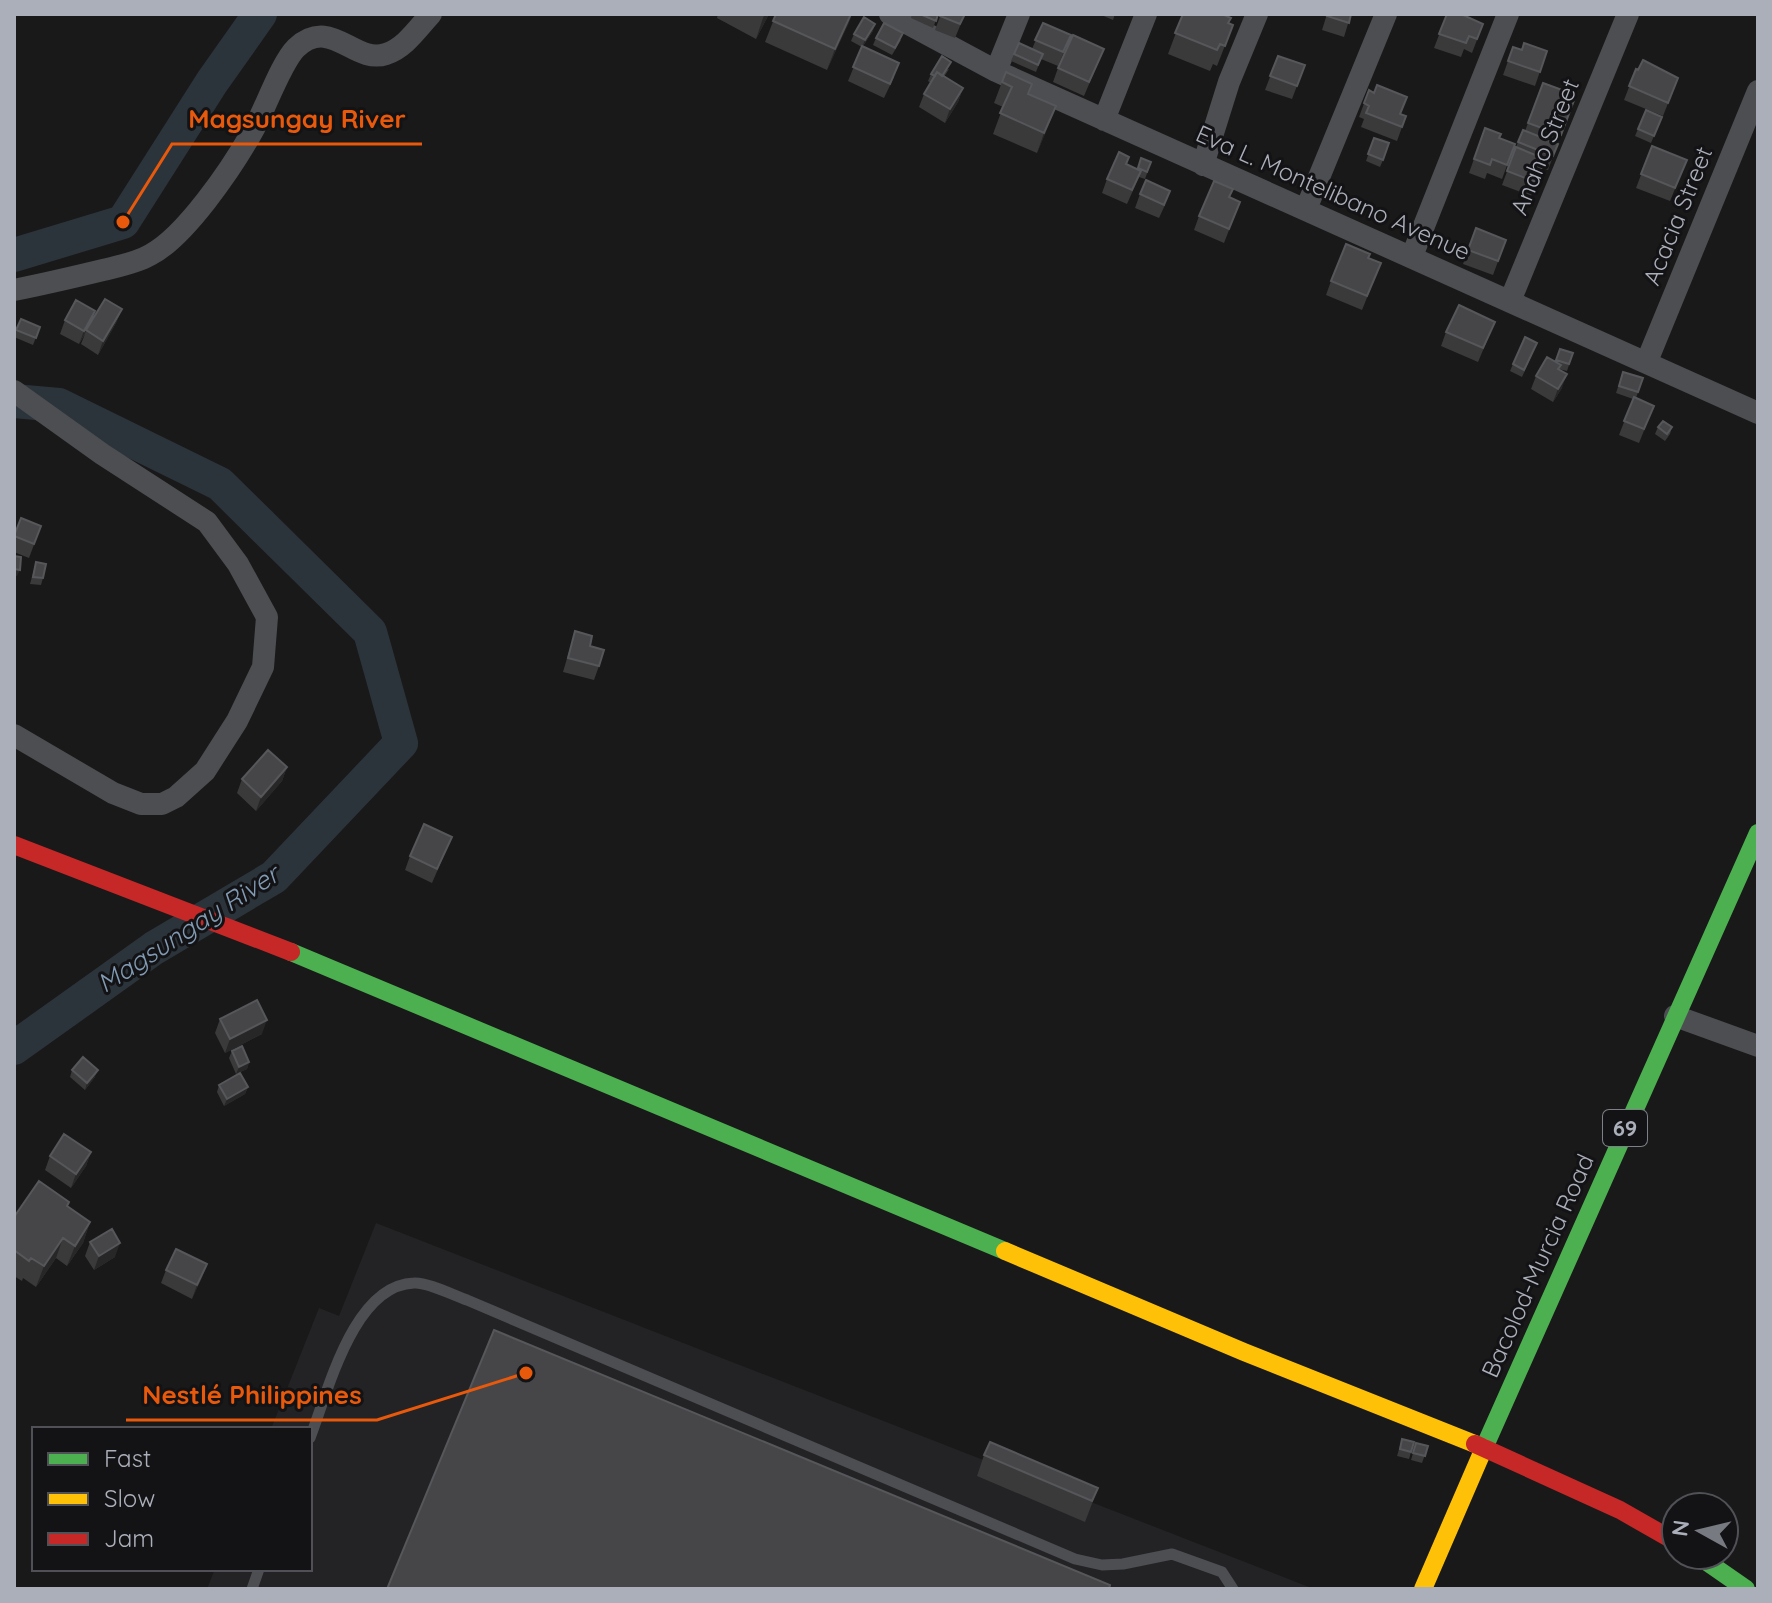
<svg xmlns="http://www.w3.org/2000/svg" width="1772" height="1603" font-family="Quicksand,sans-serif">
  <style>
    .built { fill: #232325 }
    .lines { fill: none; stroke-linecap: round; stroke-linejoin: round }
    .river { stroke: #2c343b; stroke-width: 34 }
    .lane { stroke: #4d4e52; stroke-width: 11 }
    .street { stroke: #4d4e52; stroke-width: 22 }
    .fast { stroke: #4caf50; stroke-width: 18 }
    .slow { stroke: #ffc107; stroke-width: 18 }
    .jam { stroke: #c62828; stroke-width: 18 }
    .wall { fill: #3a3a3b }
    .shaded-wall { fill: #272727 }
    .building { fill: #464648; stroke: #56575a; stroke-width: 2 }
    .labels { text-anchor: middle; stroke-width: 6; stroke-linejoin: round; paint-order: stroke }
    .shield { fill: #131315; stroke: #7d8088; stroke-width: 2 }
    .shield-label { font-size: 22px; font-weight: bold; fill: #abafba }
    .street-label { font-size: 24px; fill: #abafba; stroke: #131315 }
    .water-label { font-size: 26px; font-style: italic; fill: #829bb4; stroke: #131315 }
    .leader { fill: none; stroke: #e8590c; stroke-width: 3 }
    .callout-dot { fill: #e8590c; stroke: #131315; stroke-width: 3 }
    .callout-label { font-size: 26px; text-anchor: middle; font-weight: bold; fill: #e8590c; stroke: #131315; stroke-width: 6; stroke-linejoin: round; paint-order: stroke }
  </style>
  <rect width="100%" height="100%" fill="#191919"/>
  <path class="built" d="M376 1223 1314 1589H207L215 1569H310V1429H271L319 1308 339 1316Z"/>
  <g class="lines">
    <path class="river" d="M14 255 123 222 212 82 260 14
      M14 401 59 405 220 484 370 632 401 743 274 877 154 948 14 1048"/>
    <path class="lane" d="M310 1438C328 1392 353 1285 414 1283 427 1282 453 1295 467 1300L1075 1559 1102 1565 1123 1564 1172 1554 1222 1572 1233 1589
      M252 1589 259 1569"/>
    <path class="street" d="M890 14 996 71 1758 413
      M996 71 1019 14
      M1104 120 1146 14
      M1203 165 1229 82 1257 14
      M1306 209 1386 14
      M1412 256 1508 14
      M14 290C44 284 74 277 103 270 119 266 136 263 150 255 185 237 231 169 251 134 264 113 280 64 296 48 331 15 354 65 386 54 405 48 418 28 431 14
      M1510 301 1628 14
      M1647 361 1758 91
      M14 391 102 454 207 522 238 564 267 617 263 667 237 721 205 771 176 797 162 804H141L113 793 14 735
      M1675 1016 1758 1046"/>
    <path class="fast" d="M291 952 1005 1251
      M1484 1448 1758 833
      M1697 1555 1746 1589"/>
    <path class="slow" d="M1005 1251 1244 1352 1475 1444
      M1423 1589 1484 1448"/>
    <path class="jam" d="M14 845 291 952
      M1475 1444 1620 1510 1676 1542"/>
  </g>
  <path class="wall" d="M718 14H769L756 39 717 18Z
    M776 14H852L827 70 765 42Z
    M912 14H940V16L938 15 933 28 911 18Z
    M941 14H965L955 38 935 30Z
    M1099 14H1115L1113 20Z
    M1183 14 1233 25 1217 66 1213 64 1210 71 1168 54Z
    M1327 14H1351L1344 37 1322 30Z
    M1447 14 1483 24 1472 53 1464 49 1461 57 1434 48Z
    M1043 23 1071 35 1058 66 1041 59 1036 72 1011 61 1019 43 1032 49Z
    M873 31 863 46 894 77 884 98 848 81 862 47 851 41 854 34Z
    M876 38 901 40 892 55 873 45Z
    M1513 47 1522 50 1547 51 1535 86 1503 75Z
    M1104 49 1084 96 1053 82 1058 68Z
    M1278 56 1305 65 1292 99 1265 90Z
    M949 69 944 77 963 88 958 102 945 123 919 107 924 94 931 83 928 81 931 74Z
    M1636 69 1678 78 1663 116 1624 100Z
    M1002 82 1032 84 1029 94 1056 106 1037 153 993 134 1003 107 994 103Z
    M1543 83 1576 95 1548 170 1542 168 1531 196 1502 185 1518 142 1525 131Z
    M1369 90 1401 114 1406 116 1397 141 1361 127 1364 119 1359 117Z
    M1646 110 1662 117 1651 143 1635 136Z
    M1485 128 1499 138 1515 144 1502 179 1487 173 1485 179 1469 173Z
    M1374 138 1383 160 1380 167 1366 161Z
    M1652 146 1687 160 1670 201 1636 188Z
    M1129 157 1126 164 1137 169 1151 162 1145 179 1139 177 1127 204 1102 193 1107 179Z
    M1140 194 1165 205 1159 218 1135 208Z
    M1240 202 1224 243 1194 230 1199 216Z
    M1476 228 1506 240 1493 275 1463 264Z
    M1368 258 1381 263 1362 310 1326 295 1331 281Z
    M122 309 116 323 98 355 81 344 85 334 79 344 60 334 65 320 95 311 91 322Z
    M21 319 40 327 33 345 14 337Z
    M1495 322 1478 362 1441 346 1446 332Z
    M1560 349 1573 353 1567 371 1559 369 1562 388 1553 402 1531 389 1536 376 1555 362Z
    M1534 350 1522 377 1510 371 1513 364Z
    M1623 372 1643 378 1636 398 1654 406 1639 443 1619 435 1633 399 1616 393Z
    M1658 427H1672L1670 434 1665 441 1655 434Z
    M41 526 29 558 14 552V535Z
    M36 562 43 578 41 585 30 584Z
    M575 631 590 646 599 666 594 680 563 672Z
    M287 767 282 781 256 811 237 793 242 779Z
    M452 837 432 883 405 870 410 856Z
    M220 1019 262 1034 225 1053 215 1033Z
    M232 1051 249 1062 247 1069 236 1074 229 1058Z
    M72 1070 95 1077 85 1090 70 1077Z
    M219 1085 248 1087 245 1094 224 1106 217 1092Z
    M91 1152 86 1166 71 1188 45 1170 50 1156Z
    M68 1207 90 1222 83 1243 67 1266 56 1258 36 1287 23 1278 22 1281 14 1276V1217Z
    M90 1242 115 1257 94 1270 85 1256Z
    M207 1264 192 1299 161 1283 166 1270Z
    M1402 1439 1414 1442 1409 1459 1397 1456Z
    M1416 1443 1428 1446 1422 1463 1411 1460Z
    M984 1455 1098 1488 1085 1522 977 1476Z"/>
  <path class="shaded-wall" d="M765 14H769L756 39 763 18Z
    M851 14H852L849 23 827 70 835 49Z
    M875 24 873 31 862 47 865 40Z
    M963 88 958 102 945 123 950 109Z
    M1056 106 1048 127 1037 153 1044 133Z
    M122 309 116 323 98 355 103 341Z
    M95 311 90 324 79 344 84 331Z
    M1567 374 1562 388 1553 402 1558 389Z
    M14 569 20 570 17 576H14Z
    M287 767 282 781 256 811 261 797Z
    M267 1020 262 1034 225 1053 230 1039Z
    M249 1062 247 1069 236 1074 239 1067Z
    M98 1070 95 1077 85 1090 87 1083Z
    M248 1087 245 1094 224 1106 227 1099Z
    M91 1152 86 1166 71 1188 76 1174Z
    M90 1222 83 1243 67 1266 75 1246Z
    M63 1238 56 1258 36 1287 44 1266Z
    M120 1243 115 1257 94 1270 99 1256Z
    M207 1264 202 1278 192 1299 197 1285Z"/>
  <path class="building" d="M776 14H851L835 49 773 21Z
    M920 14H938L936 21Z
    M941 14H965L960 24 940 16Z
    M1183 14H1222L1231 18 1228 23 1233 25 1225 46 1220 44 1217 50 1175 33Z
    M1328 14H1351L1349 23 1327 16Z
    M1447 14H1461L1483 24 1477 39 1469 36 1466 43 1439 34Z
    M864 17 875 24 865 40 854 34Z
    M884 23 903 33 895 48 876 38Z
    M1043 23 1071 35 1063 52 1035 40Z
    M1073 35 1104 49 1089 82 1058 68Z
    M1019 43 1043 54 1038 65 1014 54Z
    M1524 43 1547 51 1540 72 1508 61 1513 47 1522 50Z
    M862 46 899 63 890 84 853 67Z
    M942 56 951 62 942 76 937 72 935 76 931 74Z
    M1278 56 1305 65 1297 86 1270 76Z
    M1643 60 1678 78 1668 103 1629 86 1636 69 1638 70Z
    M937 72 963 88 950 109 924 94Z
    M1006 72 1032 84 1028 94 1056 106 1044 133 1000 113 1012 87 1002 82Z
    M1543 83 1576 95 1561 135 1528 123Z
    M1377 85 1407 97 1400 114 1406 116 1402 127 1366 113 1369 106 1364 103 1369 90 1374 93Z
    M1646 110 1662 117 1654 136 1638 129Z
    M1485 128 1501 134 1499 138 1515 144 1507 165 1492 159 1490 165 1474 159Z
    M1523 130 1558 144 1553 156 1518 142Z
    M1374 138 1389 143 1383 160 1368 154Z
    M1652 146 1687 160 1675 188 1641 174Z
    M1516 147 1545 159 1536 182 1507 171Z
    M1119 152 1129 157 1126 164 1141 171 1132 190 1107 179Z
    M1141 158 1151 162 1147 172 1138 168Z
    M1146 180 1170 191 1164 205 1140 194Z
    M1214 181 1233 189 1229 197 1240 202 1229 229 1199 216Z
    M1476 228 1506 240 1498 261 1468 250Z
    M1346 244 1370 254 1368 258 1381 263 1367 296 1331 281Z
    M105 299 122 309 103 341 86 330Z
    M76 300 95 311 84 331 65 320Z
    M1459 305 1495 322 1483 348 1446 332Z
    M21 319 40 327 36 338 16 330Z
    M1525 337 1537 343 1524 370 1513 364Z
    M1560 349 1573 353 1569 364 1556 360Z
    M1547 357 1561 365 1558 369 1567 374 1558 389 1536 376Z
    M1623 372 1643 378 1638 392 1619 386Z
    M1634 397 1654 406 1644 429 1624 421Z
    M1663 421 1672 427 1667 434 1658 427Z
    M21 518 41 526 34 544 14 536Z
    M14 556 21 557 20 570 14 569Z
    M36 562 46 564 43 578 33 577Z
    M575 631 592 636 590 646 604 650 599 666 568 658Z
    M268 750 287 767 261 797 242 779Z
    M424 824 452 837 437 869 410 856Z
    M257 1000 267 1020 230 1039 220 1019Z
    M242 1046 249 1062 239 1067 232 1051Z
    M83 1057 98 1070 87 1083 72 1070Z
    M240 1073 248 1087 227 1099 219 1085Z
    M64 1134 91 1152 76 1174 50 1156Z
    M39 1181 69 1202 67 1206 90 1222 75 1246 63 1238 44 1266 31 1258 29 1261 14 1250V1217Z
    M112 1229 120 1243 99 1256 90 1242Z
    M176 1249 207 1264 197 1285 166 1270Z
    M494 1330 1110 1585 1109 1589H387Z
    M1402 1439 1414 1442 1411 1452 1400 1449Z
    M990 1442 1098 1488 1092 1501 984 1455Z
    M1416 1443 1428 1446 1425 1456 1413 1453Z"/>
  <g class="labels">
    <rect class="shield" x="1603" y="1110" width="44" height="36" rx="6"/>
    <g class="shield-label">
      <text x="1625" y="1136">69</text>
    </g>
    <g class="street-label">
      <text transform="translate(1545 147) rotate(-68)" y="8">Anaho Street</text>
      <text transform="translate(1333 193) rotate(24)" y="8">Eva L. Montelibano Avenue</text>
      <text transform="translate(1678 216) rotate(-68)" y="8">Acacia Street</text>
      <text transform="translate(1538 1266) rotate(-66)" y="8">Bacolod-Murcia Road</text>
    </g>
    <g class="water-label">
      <text transform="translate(188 929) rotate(-33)" y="9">Magsungay River</text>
    </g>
  </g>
  <path class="leader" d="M123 222L172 144H422M526 1373L377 1420H126"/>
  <g class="callout-dot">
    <circle cx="123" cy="222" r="8"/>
    <circle cx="526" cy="1373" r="8"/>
  </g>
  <g class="callout-label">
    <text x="297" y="128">Magsungay River</text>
    <text x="252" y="1404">Nestlé Philippines</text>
  </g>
  <rect width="1772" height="1603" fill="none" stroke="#abafba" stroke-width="32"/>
  <rect x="32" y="1427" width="280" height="144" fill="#131315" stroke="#505157" stroke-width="2"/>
  <rect x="48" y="1453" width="40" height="12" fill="#4caf50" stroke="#505157" stroke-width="2"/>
  <text x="104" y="1467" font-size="24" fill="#abafba">Fast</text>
  <rect x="48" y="1493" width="40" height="12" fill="#ffc107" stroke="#505157" stroke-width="2"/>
  <text x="104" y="1507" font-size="24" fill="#abafba">Slow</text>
  <rect x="48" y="1533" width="40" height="12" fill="#c62828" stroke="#505157" stroke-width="2"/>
  <text x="104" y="1547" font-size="24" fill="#abafba">Jam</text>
  <g transform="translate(1700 1531) rotate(278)"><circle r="38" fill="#131315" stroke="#505157" stroke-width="2"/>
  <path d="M0-6L14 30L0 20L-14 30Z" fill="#787a82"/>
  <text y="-12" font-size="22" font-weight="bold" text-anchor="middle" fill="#abafba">N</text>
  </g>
</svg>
